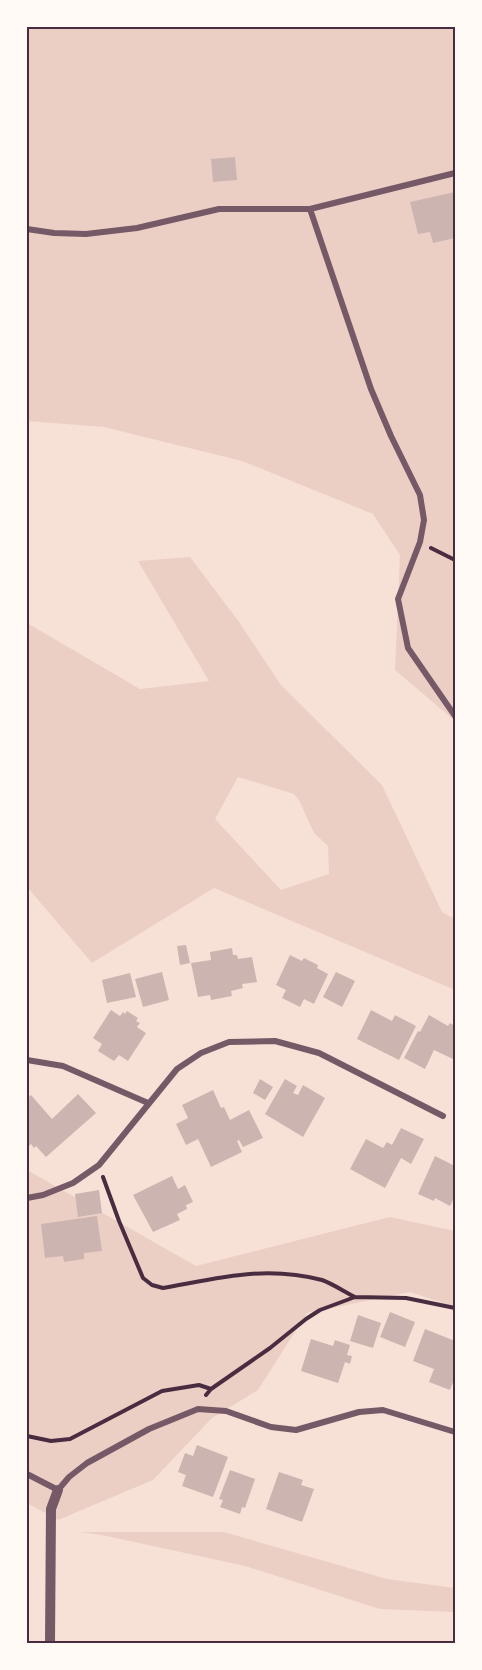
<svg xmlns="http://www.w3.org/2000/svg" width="482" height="1670" font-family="'Exo 2',sans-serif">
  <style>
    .green { fill: #ebcfc5; fill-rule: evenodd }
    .building { fill: #ccb4b1 }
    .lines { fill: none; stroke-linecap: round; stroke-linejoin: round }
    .path { stroke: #4a2c40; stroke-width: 4 }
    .minor { stroke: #755966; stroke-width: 6 }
    .tertiary { stroke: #755966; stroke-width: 10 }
    .neatline { fill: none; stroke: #4a2c40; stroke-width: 2 }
  </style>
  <rect width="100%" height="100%" fill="#f7e1d7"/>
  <path class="green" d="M27 27H455V721L395 670 400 555 373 514 242 461 104 427 27 421Z
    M190 557 239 622 281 685 382 785 442 912 455 919V990L214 888 92 963 27 887V623L140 689 209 681 138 561ZM238 777 294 794 299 800 314 833 328 846 329 874 281 890 215 819Z
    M27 1170 196 1266 390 1217 455 1231V1307L410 1292 307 1313 258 1390 212 1418 153 1480 58 1520 27 1503Z
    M78 1532H224L387 1579 455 1588V1612L380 1609 245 1566 102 1535Z"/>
  <path class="building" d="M235 157 237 180 213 182 211 159Z
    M455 192V238L433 243 430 232 418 234 410 202Z
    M186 945 190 963 180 965 177 946Z
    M232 948 233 955H237L238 959 252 957 257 982 242 984 243 988 231 991 232 996 211 1000 210 995 198 997 191 963 211 960 210 952Z
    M290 955 302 961 304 958 318 965 317 968 328 974 314 1004 304 999 300 1007 282 998 286 990 276 985Z
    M162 972 169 1000 143 1007 135 979Z
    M336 972 355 981 342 1007 323 997Z
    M130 973 136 997 107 1003 102 980Z
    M111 1010 120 1016 123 1012 125 1014 127 1011 138 1018 136 1021 140 1023 137 1027 146 1033 128 1061 119 1055 114 1061 98 1051 102 1044 93 1038Z
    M371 1010 392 1021 395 1015 416 1026 399 1060 357 1039Z
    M429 1015 448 1026 450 1023 455 1026V1060L434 1050 425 1069 404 1058 418 1031 420 1032Z
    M260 1079 273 1087 265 1100 253 1093Z
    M285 1079 297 1086 293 1093 298 1095 303 1085 325 1098 303 1137 265 1114Z
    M213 1090 221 1108 224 1107 230 1120 249 1110 263 1138 243 1147 239 1140 237 1141 242 1152 211 1167 198 1139 186 1145 176 1124 188 1118 182 1105Z
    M78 1094 96 1113 46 1157 36 1146 34 1148 31 1144 27 1148V1099L31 1095 52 1119Z
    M401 1128 424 1139 411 1164 401 1158 385 1188 350 1169 366 1139 383 1148 387 1142 392 1145Z
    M435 1156 455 1166V1196L450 1206 435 1198 434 1201 418 1194Z
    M172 1176 178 1189 185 1185 193 1202 186 1205 187 1209 177 1214 180 1220 153 1232 133 1195Z
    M99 1190 102 1213 78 1217 75 1194Z
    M97 1216 102 1251 84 1253V1259L64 1262 63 1256 45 1258 41 1224Z
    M390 1312 415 1322 405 1347 380 1337Z
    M358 1315 381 1323 373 1348 350 1341Z
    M425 1329 455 1341V1377L450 1390 429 1382 434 1369 413 1361Z
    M311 1339 333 1346 335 1340 350 1345 347 1355 352 1356 350 1364 345 1362 338 1383 301 1371Z
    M197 1445 228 1457 213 1497 182 1486 186 1475 178 1472 185 1453 193 1456Z
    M230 1470 255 1479 245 1508 242 1507 240 1514 220 1507 223 1500 219 1499Z
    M279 1472 303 1480 301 1485 314 1489 302 1522 266 1509Z"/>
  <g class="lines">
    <path class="path" d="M431 548 455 560
      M103 1177 119 1221 143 1278 152 1285 163 1288C219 1278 265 1265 322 1280 333 1284 345 1292 355 1297
      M206 1395 211 1389 270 1348 306 1319 320 1310 355 1297 406 1298 455 1308
      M27 1436 51 1441 70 1439 162 1391 199 1385 211 1389"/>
    <path class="minor" d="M310 209 455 173
      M27 229 54 233 86 234 137 228 219 209H310L371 389 391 436 420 495 424 520 420 542 398 599 408 648 455 716
      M27 1060 63 1066 148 1103
      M27 1198 43 1195 73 1183 99 1165 177 1069 201 1053 229 1042 275 1041 319 1053 443 1116
      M27 1474 58 1490 69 1477 87 1463 149 1429 198 1409 226 1411 271 1427 296 1430 359 1412 383 1410 455 1432"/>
    <path class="tertiary" d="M50 1643 51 1509 58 1490"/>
  </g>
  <rect width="482" height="1670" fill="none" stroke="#fffaf5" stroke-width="57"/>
  <rect x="28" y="28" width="426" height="1614" class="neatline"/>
</svg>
